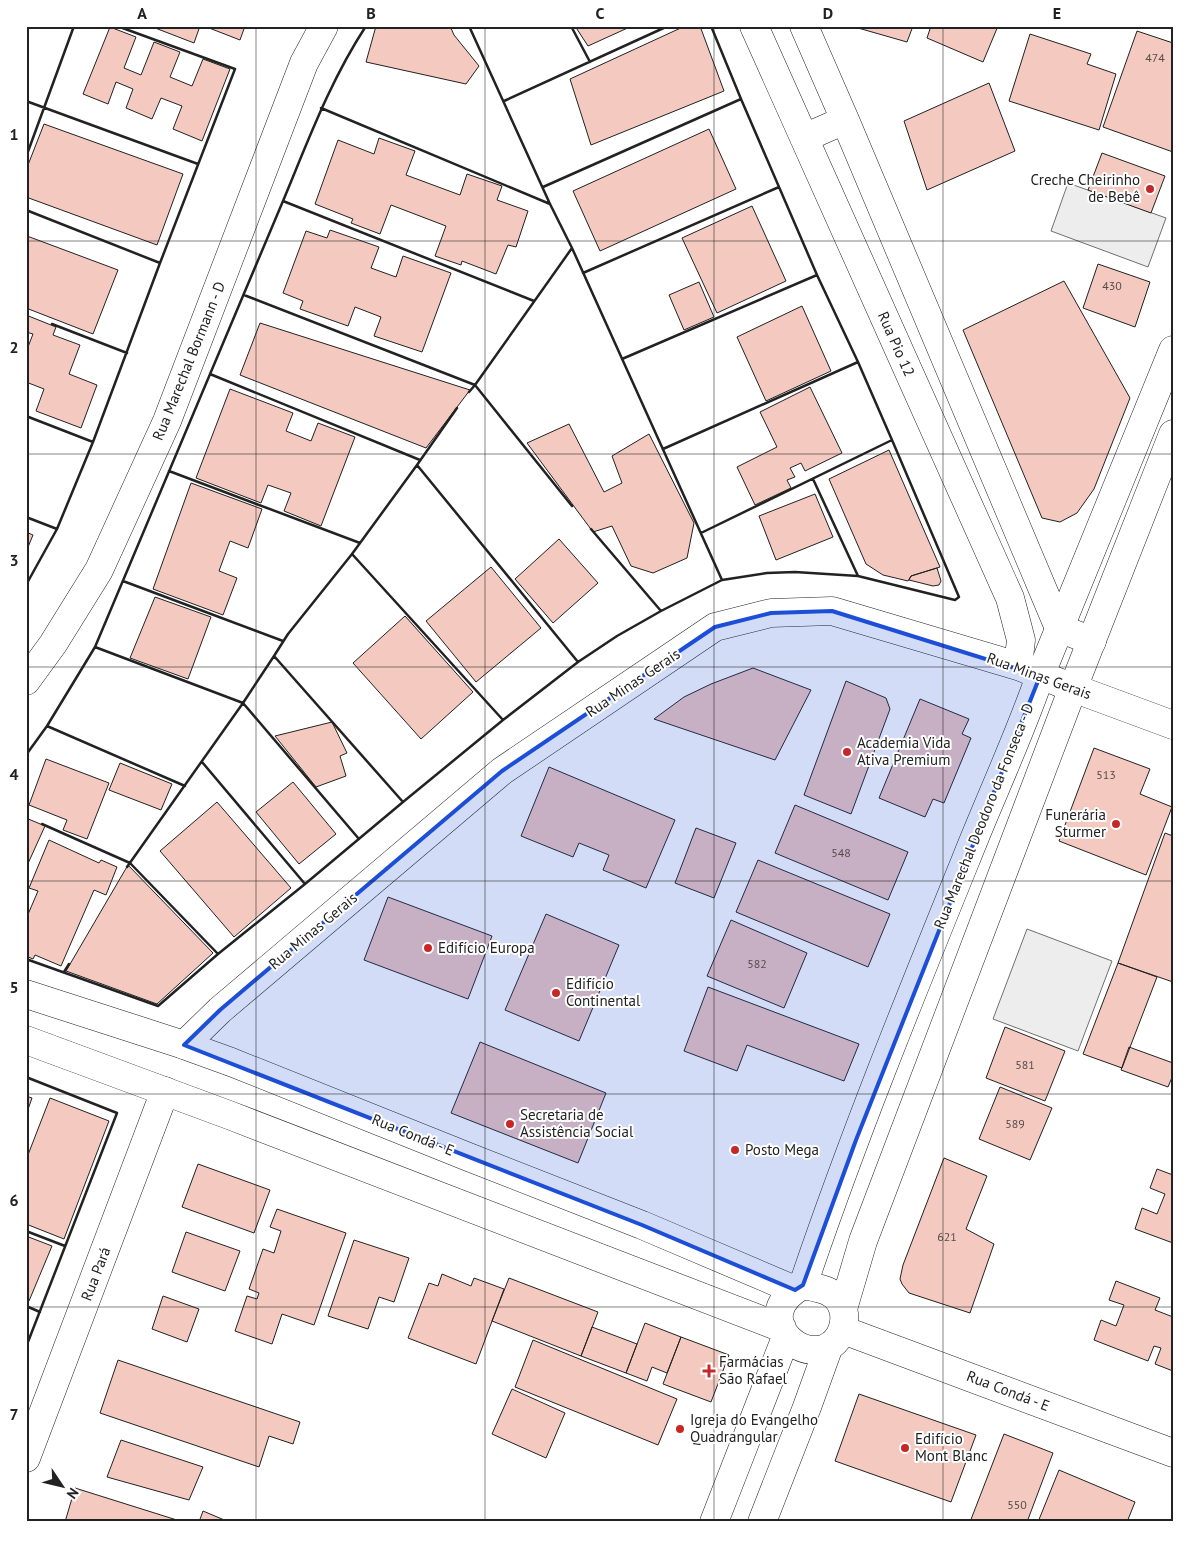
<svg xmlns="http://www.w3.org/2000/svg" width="1199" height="1548" font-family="'PT Sans',sans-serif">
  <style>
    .parking { fill: #ededed; stroke: #6f6f6f }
    .building { fill: #f3c9c0; stroke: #222 }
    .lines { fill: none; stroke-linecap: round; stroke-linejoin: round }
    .street-casing { stroke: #222; stroke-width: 29 }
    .secondary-casing { stroke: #222; stroke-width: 29 }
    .street { stroke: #fff; stroke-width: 28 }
    .secondary { stroke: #fff; stroke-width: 28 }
    .wall { stroke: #222; stroke-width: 2.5 }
    .marked { fill: #1d4ed8; fill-opacity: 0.2; stroke: #1d4ed8; stroke-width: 4; stroke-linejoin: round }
    .grid { fill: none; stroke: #222; stroke-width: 1; stroke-opacity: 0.55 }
    .poi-dot { fill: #c62828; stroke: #fff; stroke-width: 2 }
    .labels { text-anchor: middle; stroke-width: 4; stroke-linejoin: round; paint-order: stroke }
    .number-label { font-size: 12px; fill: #564c4a }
    .poi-label { font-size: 15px; fill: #222; stroke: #fff; text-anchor: start }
    .street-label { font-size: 15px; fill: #222; stroke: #fff }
    .neatline { fill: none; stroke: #222; stroke-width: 2 }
    .grid-label { font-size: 16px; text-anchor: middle; font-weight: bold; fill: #222 }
  </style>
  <rect width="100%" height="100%" fill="#fff"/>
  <path class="parking" d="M1068 183 1166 218 1148 267 1051 231Z
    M1027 929 1112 961 1078 1051 993 1019Z"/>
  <path class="building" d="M150 26H200L194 43Z
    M204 26H245L240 40Z
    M376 26H450L454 35 479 66 466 84 366 62Z
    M575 26H632L588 46Z
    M685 26H700L724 91 591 145 570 79Z
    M851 26H913L907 42Z
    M931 26H998L983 62 927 38Z
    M110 27 136 37 124 68 141 75 154 42 180 52 170 77 192 86 203 59 230 69 202 141 173 129 182 106 161 98 152 119 126 108 133 89 116 82 108 104 83 94Z
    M1137 31 1173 43V152L1103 127Z
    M1030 34 1091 54 1087 64 1116 74 1099 130 1009 101Z
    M989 83 1015 151 927 190 904 121Z
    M44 124 183 174 157 245 26 197V170Z
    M709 129 736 189 600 251 573 191Z
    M379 138 415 151 406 175 460 195 467 174 502 186 497 200 528 211 516 247 508 245 496 274 462 261 461 265 435 256 446 226 391 205 380 234 351 223 353 219 315 204 338 140 374 154Z
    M1102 153 1165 176 1151 213 1088 190Z
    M752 206 786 281 717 313 682 238Z
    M330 230 379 247 371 268 396 277 403 256 451 273 422 352 374 336 381 317 355 307 348 326 300 309 303 301 283 293 306 231 327 238Z
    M27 236 118 270 93 334 26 308Z
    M1098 264 1150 282 1135 327 1083 308Z
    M1064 281 1130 398 1094 489 1077 513 1060 522 1042 518 963 330Z
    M699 282 714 317 684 330 669 295Z
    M802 306 831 371 766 401 737 337Z
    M26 315 56 327 53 335 80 345 69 374 97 385 81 428 36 411 44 389 26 382V352L33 334 26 332Z
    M260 323 470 390 426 448 240 375Z
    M810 387 842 453 805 471 801 463 790 468 795 477 787 480 791 488 755 505 737 467 777 447 760 412Z
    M230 389 293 413 286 431 311 441 318 423 355 437 321 526 284 511 291 493 268 485 261 503 196 478Z
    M569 424 604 492 622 483 612 456 649 434 694 523 687 558 653 573 631 566 612 526 593 532 527 443Z
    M889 450 940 567 911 576 908 581 883 575 866 564 829 479Z
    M191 483 262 509 248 548 230 541 219 571 237 578 223 615 153 589Z
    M815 494 833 537 776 560 759 516Z
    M26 532 33 535 26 552Z
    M559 539 598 583 553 623 515 579Z
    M491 567 541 628 476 682 426 621Z
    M937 568 941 581 939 585 933 586 909 580 911 576Z
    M155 597 211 617 188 679 130 658Z
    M405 616 473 692 421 739 353 663Z
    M753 668 811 690 775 760 654 719 684 697 711 684Z
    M846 681 886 698 890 709 851 814 804 795Z
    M920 699 969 719 962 734 971 738 944 803 933 799 925 817 879 798Z
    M332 722 347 753 340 756 346 776 316 787 275 736Z
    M1094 748 1150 769 1140 794 1172 807 1146 875 1059 841Z
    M46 759 109 783 87 839 63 830 67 820 29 805Z
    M120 763 172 784 161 810 109 790Z
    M549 767 675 820 646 888 603 870 609 855 579 843 573 857 521 836Z
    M293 782 336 834 299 864 256 812Z
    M217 802 291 888 234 937 160 851Z
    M795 805 908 852 888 900 775 853Z
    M26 818 45 826 26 868Z
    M696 828 736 843 714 898 675 883Z
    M1165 833 1173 836V982L1118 963Z
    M49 840 99 863 101 860 117 867 106 895 94 890 61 966 35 955 33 959 26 956V919L38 891 29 888Z
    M758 860 890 914 868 967 736 912Z
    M128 865 213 953 157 1004 66 971Z
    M388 897 492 936 468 999 364 960Z
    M546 914 619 945 579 1041 505 1010Z
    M731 920 807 953 784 1008 707 976Z
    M1118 963 1157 977 1122 1068 1083 1054Z
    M708 987 859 1044 844 1081 747 1045 737 1071 684 1051Z
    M1005 1027 1065 1051 1045 1101 986 1078Z
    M480 1042 606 1093 578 1163 451 1113Z
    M1129 1047 1173 1063V1075L1168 1087 1121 1070Z
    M1000 1087 1052 1108 1030 1160 979 1139Z
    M26 1096 32 1098 26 1115Z
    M50 1098 109 1121 64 1239 26 1224V1160Z
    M944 1158 987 1176 966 1229 994 1244 970 1313 909 1293 902 1284 900 1279 903 1265Z
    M198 1164 270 1190 254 1233 182 1207Z
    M1157 1169 1173 1175V1243L1135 1229 1142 1208 1157 1214 1165 1194 1150 1188Z
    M277 1209 346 1233 314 1325 282 1314 272 1344 235 1331 247 1296 257 1299 259 1293 249 1289 263 1249 274 1253 281 1231 270 1227Z
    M186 1232 240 1251 225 1291 172 1272Z
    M26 1236 52 1246 29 1301 26 1300Z
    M354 1240 409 1258 394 1302 379 1297 368 1329 328 1316Z
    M442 1274 471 1286 474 1278 504 1289 476 1364 408 1338 429 1283 438 1286Z
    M509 1278 598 1312 581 1356 492 1321Z
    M1116 1281 1160 1298 1155 1310 1173 1317V1371L1155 1364 1161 1348 1154 1346 1148 1361 1094 1340 1101 1320 1116 1326 1124 1305 1109 1300Z
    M163 1296 199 1309 187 1342 152 1329Z
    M645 1323 681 1337 667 1373 652 1367 647 1381 626 1373Z
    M592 1327 637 1344 626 1373 581 1356Z
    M681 1337 729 1355 711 1402 663 1384Z
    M533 1340 677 1399 658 1445 515 1387Z
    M118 1360 300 1422 293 1444 269 1436 259 1467 100 1413Z
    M512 1389 565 1413 546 1458 492 1434Z
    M859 1394 976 1435 951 1502 835 1461Z
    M1004 1434 1053 1453 1027 1522H970Z
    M121 1440 203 1467 189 1500 107 1477Z
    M1059 1470 1135 1502 1127 1522H1038Z
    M75 1488 180 1521 65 1522Z
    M203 1511 229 1522H199Z"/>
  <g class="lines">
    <defs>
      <path id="street" d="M754 26 1010 598 1021 640 1018 666
        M804 26 845 120 1059 628 1092 641
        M804 138 845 120
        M26 681 53 644 99 570 167 421 304 63 324 26
        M184 1045 220 1010 502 771 715 627 771 613 832 611 1018 666 1073 688 1173 725
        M26 1458 165 1091"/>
      <path id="secondary" d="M26 994 184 1045 231 1062 471 1158 642 1225 795 1290
        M26 1040 229 1115 782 1328
        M803 1285C854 1134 915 985 975 837 997 783 1021 731 1040 676L1173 350
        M803 1285C812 1287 821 1288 829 1292 845 1300 848 1320 840 1335 815 1378 741 1319 803 1285Z
        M843 1309 863 1241 1073 688 1173 434
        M843 1330 1173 1453
        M714 1522 786 1337
        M762 1522 807 1407 829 1346"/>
    </defs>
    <use href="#street" class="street-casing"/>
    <use href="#secondary" class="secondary-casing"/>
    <use href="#street" class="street"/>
    <use href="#secondary" class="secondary"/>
    <path class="wall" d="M117 26 235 69 160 263
      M366 26C330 81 308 141 283 201L534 301
      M571 26 590 62
      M711 26 741 99
      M26 101 198 164
      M504 101 668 26
      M321 108 550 204
      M26 157 74 26
      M543 187 741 99 817 275 858 362 892 440 701 533
      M26 210 160 263 93 442 26 416
      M572 248 722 580 661 611
      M583 273 779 187
      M244 295 475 385 572 248 550 204 469 26
      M52 324 127 353
      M622 359 817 275
      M210 374 420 460
      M469 392 475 385 572 506
      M663 449 858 362
      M417 465 457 408
      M169 471 360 543
      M813 479 858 576
      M26 517 57 529 93 442
      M352 554 417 465 578 662 503 720
      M722 580 767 573 795 572 858 576 955 600 959 597 892 440
      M123 581 283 641
      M26 585 57 529
      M95 647 243 703 127 867
      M274 656 288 634 352 554 503 720 403 802
      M578 662 617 636 661 611 591 529
      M47 726 185 786
      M26 755 47 726 95 647 283 201
      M202 762 305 884 403 802 274 656 243 703 359 839
      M42 824 130 863 218 954
      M26 959 158 1006 218 954 305 884
      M64 972 69 964
      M26 1077 117 1113 26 1347
      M26 1231 65 1246
      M26 1306 40 1312"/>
  </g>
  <path class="marked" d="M832 611 1040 676 856 1140 803 1285 795 1290 642 1225 184 1045 220 1010 502 771 715 627 771 613Z"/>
  <path class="grid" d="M256 26V1522M485 26V1522M714 26V1522M943 26V1522M26 241H1173M26 454H1173M26 667H1173M26 881H1173M26 1094H1173M26 1307H1173"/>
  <g class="poi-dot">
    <circle cx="1150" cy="189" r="5"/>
    <circle cx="847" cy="752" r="5"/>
    <circle cx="1116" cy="824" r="5"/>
    <circle cx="428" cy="948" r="5"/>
    <circle cx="556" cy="993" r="5"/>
    <circle cx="510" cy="1124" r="5"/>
    <circle cx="735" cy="1150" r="5"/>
    <path d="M706.5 1363.5h5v5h5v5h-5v5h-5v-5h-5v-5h5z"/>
    <circle cx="680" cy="1429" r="5"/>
    <circle cx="905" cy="1448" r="5"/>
  </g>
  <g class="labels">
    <g class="number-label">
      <text x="1155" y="62">474</text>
      <text x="1112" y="290">430</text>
      <text x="1106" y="779">513</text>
      <text x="841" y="857">548</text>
      <text x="757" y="968">582</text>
      <text x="1025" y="1069">581</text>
      <text x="1015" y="1128">589</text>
      <text x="947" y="1241">621</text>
      <text x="1017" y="1509">550</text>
    </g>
    <g class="poi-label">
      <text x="1140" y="185" text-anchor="end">Creche Cheirinho<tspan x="1140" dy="17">de Bebê</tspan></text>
      <text x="857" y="748">Academia Vida<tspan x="857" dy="17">Ativa Premium</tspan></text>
      <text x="1106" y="820" text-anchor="end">Funerária<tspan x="1106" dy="17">Sturmer</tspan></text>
      <text x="438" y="953">Edifício Europa</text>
      <text x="566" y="989">Edifício<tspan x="566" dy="17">Continental</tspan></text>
      <text x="520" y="1120">Secretaria de<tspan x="520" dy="17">Assistência Social</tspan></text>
      <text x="745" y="1155">Posto Mega</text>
      <text x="719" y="1367">Farmácias<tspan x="719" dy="17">São Rafael</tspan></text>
      <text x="690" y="1425">Igreja do Evangelho<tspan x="690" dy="17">Quadrangular</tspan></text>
      <text x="915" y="1444">Edifício<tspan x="915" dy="17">Mont Blanc</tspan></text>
    </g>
    <g class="street-label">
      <text transform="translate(896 344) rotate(66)" y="5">Rua Pio 12</text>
      <text transform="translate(189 361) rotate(-68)" y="5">Rua Marechal Bormann - D</text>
      <text transform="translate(1039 676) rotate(20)" y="5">Rua Minas Gerais</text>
      <text transform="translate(633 683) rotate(-34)" y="5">Rua Minas Gerais</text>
      <text transform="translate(984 816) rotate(-68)" y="5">Rua Marechal Deodoro da Fonseca - D</text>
      <text transform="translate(313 931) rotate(-40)" y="5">Rua Minas Gerais</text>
      <text transform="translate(413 1135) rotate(22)" y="5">Rua Condá - E</text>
      <text transform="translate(96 1274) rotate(-69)" y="5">Rua Pará</text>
      <text transform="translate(1008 1391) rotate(21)" y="5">Rua Condá - E</text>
    </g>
  </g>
  <rect width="1199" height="1548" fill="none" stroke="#ffffff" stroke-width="55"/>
  <g transform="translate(62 1486) rotate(125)" stroke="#ffffff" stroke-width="4" paint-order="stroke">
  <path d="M0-4L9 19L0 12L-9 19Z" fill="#222222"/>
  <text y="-8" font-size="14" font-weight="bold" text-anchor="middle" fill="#222222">N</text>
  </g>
  <rect x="28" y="28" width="1144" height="1492" class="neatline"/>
  <g class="grid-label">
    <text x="142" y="19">A</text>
    <text x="371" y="19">B</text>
    <text x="600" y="19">C</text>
    <text x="828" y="19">D</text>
    <text x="1057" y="19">E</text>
    <text x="14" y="140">1</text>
    <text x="14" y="353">2</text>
    <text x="14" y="566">3</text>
    <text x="14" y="780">4</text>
    <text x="14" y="993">5</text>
    <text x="14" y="1206">6</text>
    <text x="14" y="1420">7</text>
  </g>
</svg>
